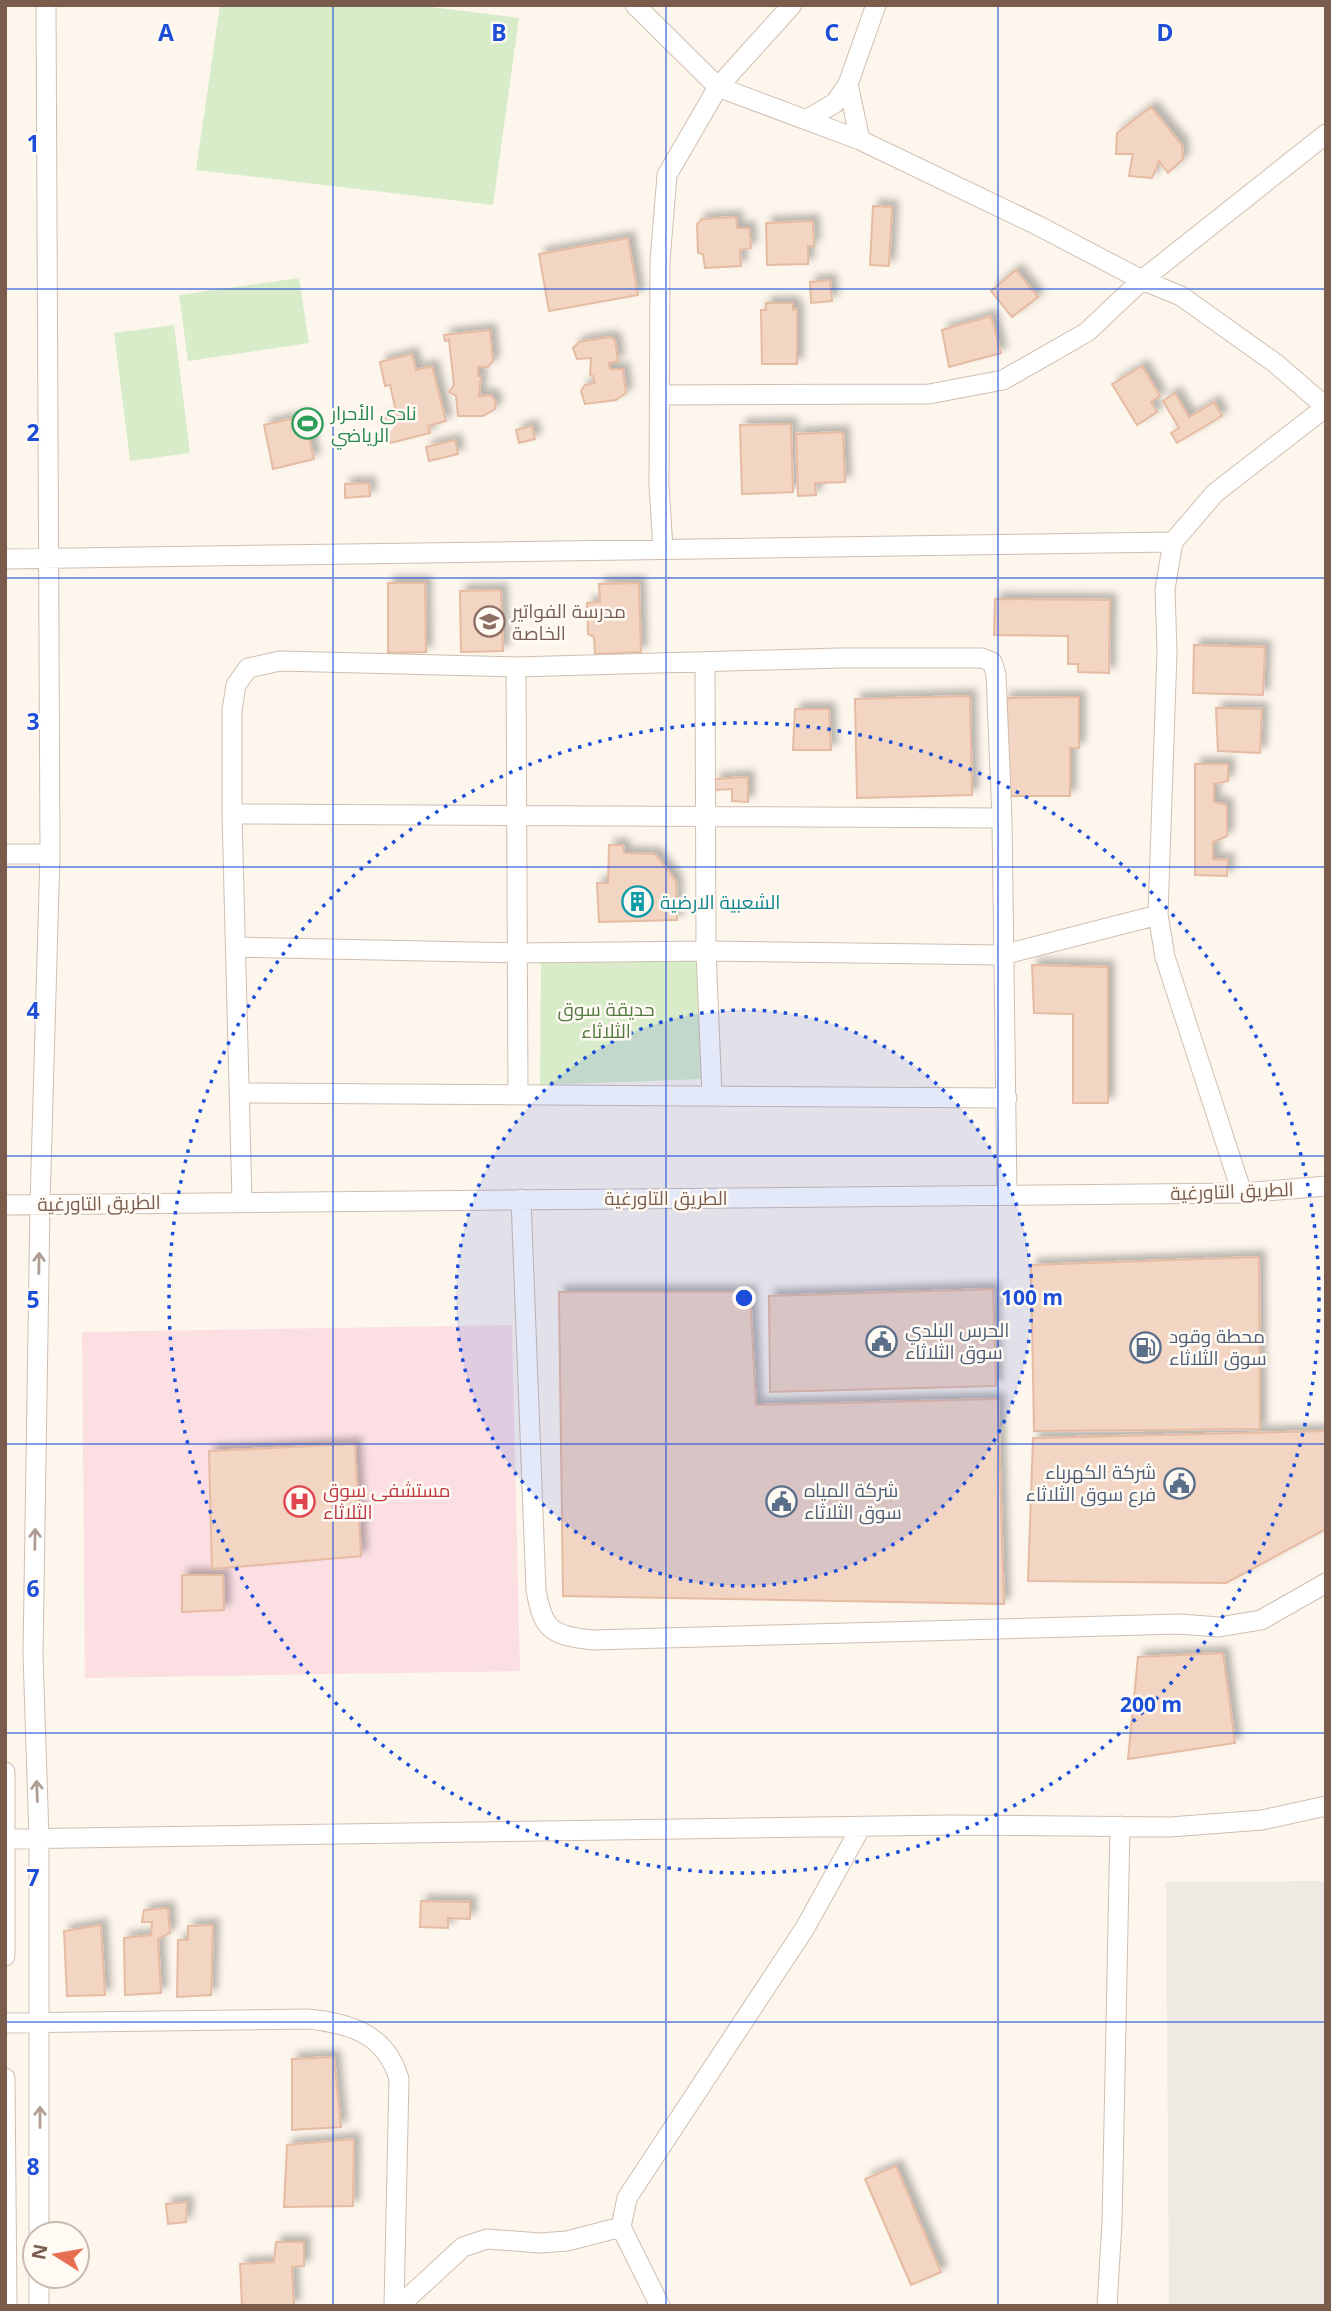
<svg xmlns="http://www.w3.org/2000/svg" width="1331" height="2311" font-family="'Noto Sans',Cairo,sans-serif">
  <style>
    .industrial { fill: #efe9e4 }
    .medical { fill: #fbdfe3 }
    .green { fill: #d8ecc9 }
    .building { fill: #f3d5c3; stroke: #e6bba3; stroke-width: 2; filter: url(#shadow) }
    .lines { fill: none; stroke-linecap: round; stroke-linejoin: round }
    .minor-casing { stroke: #d1beb0; stroke-width: 21 }
    .minor { stroke: #fff; stroke-width: 19 }
    .oneway { stroke: #af9d94 }
    .grid { fill: none; stroke: #1d4ed8; stroke-width: 2; stroke-opacity: 0.55 }
    .ring { fill: none; stroke: #1d4ed8; stroke-width: 3.5; stroke-dasharray: 3.5 7 }
    .labels { text-anchor: middle; stroke-width: 5; stroke-linejoin: round; paint-order: stroke }
    .leisure-label { font-size: 19px; fill: #27864d; stroke: #fffaf3; text-anchor: start }
    .education-label { font-size: 19px; fill: #785e54; stroke: #fffaf3; text-anchor: start }
    .culture-label { font-size: 19px; fill: #0d838f; stroke: #fffaf3; text-anchor: start }
    .park-label { font-size: 19px; fill: #537a41; stroke: #fffaf3 }
    .street-label { font-size: 19px; fill: #7a5c4d; stroke: #fffaf3 }
    .service-label { font-size: 19px; fill: #4e5e75; stroke: #fffaf3; text-anchor: start }
    .health-label { font-size: 19px; fill: #be3a42; stroke: #fffaf3; text-anchor: start }
    .grid-label { font-size: 23px; text-anchor: middle; font-weight: bold; fill: #1d4ed8; stroke: #fffaf3; stroke-width: 5; stroke-linejoin: round; paint-order: stroke }
    .centre { fill: #1d4ed8; stroke: #fffaf3; stroke-width: 3.5 }
    .ring-label { font-size: 21px; text-anchor: middle; font-weight: bold; fill: #1d4ed8; stroke: #fffaf3; stroke-width: 5; stroke-linejoin: round; paint-order: stroke }
  </style>
  <defs>
    <filter id="shadow"><feDropShadow dx="6" dy="-6" stdDeviation="3.5" flood-color="#0004"/></filter>
  </defs>
  <rect width="100%" height="100%" fill="#fdf6ec"/>
  <path class="industrial" d="M1326 1881V2306H1169L1166 1882Z"/>
  <path class="medical" d="M512 1325 520 1671 85 1678 82 1332Z"/>
  <path class="green" d="M220 5H416L519 18 493 205 196 170Z
    M299 278 309 343 188 361 179 295Z
    M174 325 190 453 130 461 114 333Z
    M541 957H704L702 1079 540 1085Z"/>
  <path class="building" d="M1151 107 1182 145 1183 159 1168 173 1159 161 1152 178 1129 176 1133 154H1116L1117 133Z
    M873 206 892 207 889 266 870 265Z
    M736 217 737 228H749L751 248 740 250 741 266 705 268 703 254 698 253 697 224 702 219Z
    M813 221 814 246H808V264L767 265 766 223Z
    M628 238 638 295 549 311 539 254Z
    M1016 270 1038 297 1012 317 991 291Z
    M830 280 832 301 811 303 810 282Z
    M766 303H793V310L797 309V364H762L761 310H766Z
    M991 316 1001 353 949 367 942 330Z
    M490 330 493 361 488 367H478V376H481L479 396 491 395 496 402 495 409 483 416H458L456 396 449 392 454 385 449 340 445 341 444 335Z
    M610 337 615 340 618 361 609 363 610 369H623L626 393 616 400 585 404 581 391 585 385 595 383 593 376 590 375 591 358 577 359 573 348 579 342Z
    M412 354 416 370 432 366 446 421 428 426 430 433 390 443 384 418 397 415 390 385 385 386 380 362Z
    M1142 366 1160 396 1151 402 1157 412 1137 425 1112 384Z
    M1175 393 1189 417 1214 402 1222 416 1177 443 1171 433 1179 428 1163 401Z
    M304 416 314 459 273 469 264 425Z
    M791 424 793 492 742 494 740 425Z
    M532 426 535 439 519 443 516 430Z
    M843 432 845 482 815 483 816 495 798 496 796 434Z
    M455 440 458 454 429 461 426 447Z
    M369 483 370 496 345 498V484Z
    M388 583H425L426 652 388 653Z
    M639 583 641 652 595 654 594 637 588 634 587 603 600 602 599 584Z
    M501 590 503 651 461 652 460 591Z
    M995 599 1110 600 1109 673 1078 672V664H1068V636L994 635Z
    M1194 645 1265 647 1263 695 1193 693Z
    M970 696 972 795 857 798 855 699Z
    M1079 697V748H1070V796H1005L1004 698Z
    M1216 708 1262 709 1260 753 1218 751Z
    M795 709H829L831 750H793Z
    M1195 764H1228V781L1214 784V802L1227 805V836L1213 842V859L1228 860 1227 876 1195 875Z
    M748 777V802L732 801V789L715 790V779Z
    M609 845H623L624 853 655 854 676 881 677 920 599 922 597 883H608Z
    M1032 965 1108 967V1103H1073V1014L1034 1013Z
    M1259 1257 1260 1429 1034 1431 1031 1265Z
    M993 1289 996 1386 770 1392 769 1296Z
    M559 1292H750L756 1405 998 1399 1004 1604 563 1596Z
    M1326 1431V1529L1226 1583 1028 1581 1033 1438Z
    M355 1444 361 1556 212 1569 209 1451Z
    M182 1575H223L224 1610 182 1612Z
    M1223 1653 1235 1743 1128 1759 1138 1657Z
    M421 1901 470 1902V1919L448 1918V1928L420 1927Z
    M168 1908 170 1933 158 1939 161 1993 125 1995 124 1938 151 1935 152 1922H142L144 1910Z
    M101 1925 105 1995 67 1996 64 1931Z
    M213 1925 211 1995 177 1997 178 1940H188V1926Z
    M334 2057 341 2127 292 2130V2059Z
    M354 2139 353 2206 284 2207 287 2145Z
    M896 2166 941 2272 911 2285 865 2179Z
    M187 2202 186 2222 168 2224 166 2204Z
    M276 2242H304V2266L292 2267 294 2306H242L240 2264 274 2262Z"/>
  <g class="lines">
    <defs>
      <path id="minor" d="M635 5 718 87 860 140 1037 225 1142 280 1181 296 1275 363 1326 407
        M848 84 860 140
        M806 120 835 103 848 84 876 5
        M660 395 929 394 1003 380 1087 332 1142 280 1326 134
        M663 549 659 485 660 261 667 175 718 87 792 5
        M5 559 1173 542
        M705 663 706 951 712 1095
        M516 667 518 1095
        M232 814 1002 818
        M5 854H50
        M236 947 517 953 706 951 1002 955 1158 915
        M240 1093 1007 1098
        M1242 1193 1165 957 1158 915 1167 652 1165 589 1173 542 1215 493 1326 407
        M521 1199 536 1590C543 1631 552 1635 592 1640L1179 1624 1219 1627 1261 1620 1326 1583
        M242 1201 232 814V710L236 685 248 668 280 661 516 667 839 658H982L992 662 996 674 1002 818 1007 1195
        M5 1205 1242 1193 1326 1186
        M5 1772V1956
        M6 1839 950 1825 1170 1827 1262 1820 1326 1806
        M5 2023 307 2019C350 2023 386 2034 399 2079L394 2306
        M5 2078 7 2306
        M39 2234V1838L33 1654 40 1204 50 854 46 5
        M39 2306V2276
        M399 2306 463 2247 487 2239 540 2243 567 2241 621 2227
        M660 2306 621 2227 627 2198 805 1928 861 1827
        M1107 2306 1112 2223 1120 1826"/>
    </defs>
    <use href="#minor" class="minor-casing"/>
    <use href="#minor" class="minor"/>
  </g>
  <defs><path id="oneway-shaft" d="M-6 0H5M1.5-3L5.5 0L1.5 3" fill="none" stroke-width="1.6" stroke-linecap="round" stroke-linejoin="round" transform="scale(1.75)"/></defs>
  <g class="oneway">
    <use href="#oneway-shaft" transform="translate(39 1263) rotate(-89)"/>
    <use href="#oneway-shaft" transform="translate(35 1539) rotate(-89)"/>
    <use href="#oneway-shaft" transform="translate(37 1791) rotate(-92)"/>
    <use href="#oneway-shaft" transform="translate(40 2117) rotate(-90)"/>
  </g>
  <path class="grid" d="M333 5V2306M666 5V2306M998 5V2306M5 289H1326M5 578H1326M5 867H1326M5 1156H1326M5 1444H1326M5 1733H1326M5 2022H1326"/>
  <circle cx="744" cy="1298" r="288" fill="#1d4ed8" fill-opacity=".12"/>
  <g class="ring">
    <circle cx="744" cy="1298" r="288"/>
    <circle cx="744" cy="1298" r="575"/>
  </g>
  <defs>
    <symbol id="stadium-ring" viewBox="-11 -11 22 22"><circle r="9.5" fill="#fffaf3" stroke="#2e9e5b" stroke-width="1.5"/><path d="M0-5a6.5 5 0 1 0 0 10a6.5 5 0 1 0 0-10ZM-3.5-1.8h7v3.6h-7Z" fill="#2e9e5b"/></symbol>
    <symbol id="school-ring" viewBox="-11 -11 22 22"><circle r="9.5" fill="#fffaf3" stroke="#8d6e63" stroke-width="1.5"/><path d="M0-5L7-2L0 1L-7-2ZM-4 1L0 2.5L4 1V4Q0 6-4 4Z" fill="#8d6e63"/></symbol>
    <symbol id="building-ring" viewBox="-11 -11 22 22"><circle r="9.5" fill="#fffaf3" stroke="#0f9aa8" stroke-width="1.5"/><path d="M-4-6H4V6H1V3H-1V6H-4ZM-2.5-4.3h1.7v1.8h-1.7ZM.8-4.3h1.7v1.8H.8ZM-2.5-1h1.7V.8h-1.7ZM.8-1h1.7V.8H.8Z" fill="#0f9aa8"/></symbol>
    <symbol id="civic-ring" viewBox="-11 -11 22 22"><circle r="9.5" fill="#fffaf3" stroke="#5c6f8a" stroke-width="1.5"/><path d="M-.6-6.5H3V-4.5H.6V-3L4-1V1h2V6H-6V1h2V-1L-.6-3ZM-1.2 2.5V6h2.4V2.5Z" fill="#5c6f8a"/></symbol>
    <symbol id="fuel-ring" viewBox="-11 -11 22 22"><circle r="9.5" fill="#fffaf3" stroke="#5c6f8a" stroke-width="1.5"/><path d="M-5.5-6h7V0h2V4h1.3V-2.5L3-4.5l.8-.8L6-3V5H2.5V1h-1V6h-7ZM-4.2-4.7v3.2H.2V-4.7Z" fill="#5c6f8a"/></symbol>
    <symbol id="hospital-ring" viewBox="-11 -11 22 22"><circle r="9.5" fill="#fffaf3" stroke="#e0444e" stroke-width="1.5"/><path d="M-5-5h3v3.5h4V-5h3V5h-3V1.5h-4V5h-3Z" fill="#e0444e"/></symbol>
  </defs>
  <g fill-rule="evenodd">
    <use href="#stadium-ring" x="290" y="406" width="35" height="35"/>
    <use href="#school-ring" x="472" y="604" width="35" height="35"/>
    <use href="#building-ring" x="620" y="884" width="35" height="35"/>
    <use href="#civic-ring" x="864" y="1324" width="35" height="35"/>
    <use href="#fuel-ring" x="1128" y="1330" width="35" height="35"/>
    <use href="#civic-ring" x="1162" y="1466" width="35" height="35"/>
    <use href="#hospital-ring" x="282" y="1484" width="35" height="35"/>
    <use href="#civic-ring" x="764" y="1484" width="35" height="35"/>
  </g>
  <g class="labels">
    <g class="leisure-label">
      <text x="331" y="420">نادي الأحرار<tspan x="331" dy="22">الرياضي</tspan></text>
    </g>
    <g class="education-label">
      <text x="512" y="618">مدرسة الفواتير<tspan x="512" dy="22">الخاصة</tspan></text>
    </g>
    <g class="culture-label">
      <text x="660" y="909">الشعبية الارضية</text>
    </g>
    <g class="park-label">
      <text x="606" y="1016">حديقة سوق<tspan x="606" dy="22">الثلاثاء</tspan></text>
    </g>
    <g class="street-label">
      <text transform="translate(1232 1191) rotate(-2)" y="7">الطريق التاورغية</text>
      <text x="666" y="1205">الطريق التاورغية</text>
      <text transform="translate(99 1203) rotate(-1)" y="7">الطريق التاورغية</text>
    </g>
    <g class="service-label">
      <text x="905" y="1337">الحرس البلدي<tspan x="905" dy="22">سوق الثلاثاء</tspan></text>
      <text x="1169" y="1343">محطة وقود<tspan x="1169" dy="22">سوق الثلاثاء</tspan></text>
      <text x="1156" y="1479" text-anchor="end">شركة الكهرباء<tspan x="1156" dy="22">فرع سوق الثلاثاء</tspan></text>
      <text x="804" y="1497">شركة المياه<tspan x="804" dy="22">سوق الثلاثاء</tspan></text>
    </g>
    <g class="health-label">
      <text x="323" y="1497">مستشفى سوق<tspan x="323" dy="22">الثلاثاء</tspan></text>
    </g>
  </g>
  <g class="grid-label">
    <text x="166" y="41">A</text>
    <text x="499" y="41">B</text>
    <text x="832" y="41">C</text>
    <text x="1165" y="41">D</text>
    <text x="33" y="152">1</text>
    <text x="33" y="441">2</text>
    <text x="33" y="730">3</text>
    <text x="33" y="1019">4</text>
    <text x="33" y="1308">5</text>
    <text x="33" y="1597">6</text>
    <text x="33" y="1886">7</text>
    <text x="33" y="2175">8</text>
  </g>
  <circle cx="744" cy="1298" r="10" class="centre"/>
  <g class="ring-label">
    <text x="1032" y="1305">100 m</text>
    <text x="1151" y="1712">200 m</text>
  </g>
  <rect width="1331" height="2311" fill="none" stroke="#7a5c4d" stroke-width="14"/>
  <g transform="translate(56 2255) rotate(281)"><circle r="33" fill="#fffaf3" stroke="#cabbb1" stroke-width="2"/>
  <path d="M0-5L12 26L0 18L-12 26Z" fill="#e76f51"/>
  <text y="-10" font-size="19" font-weight="bold" text-anchor="middle" fill="#7a5c4d">N</text>
  </g>
</svg>
